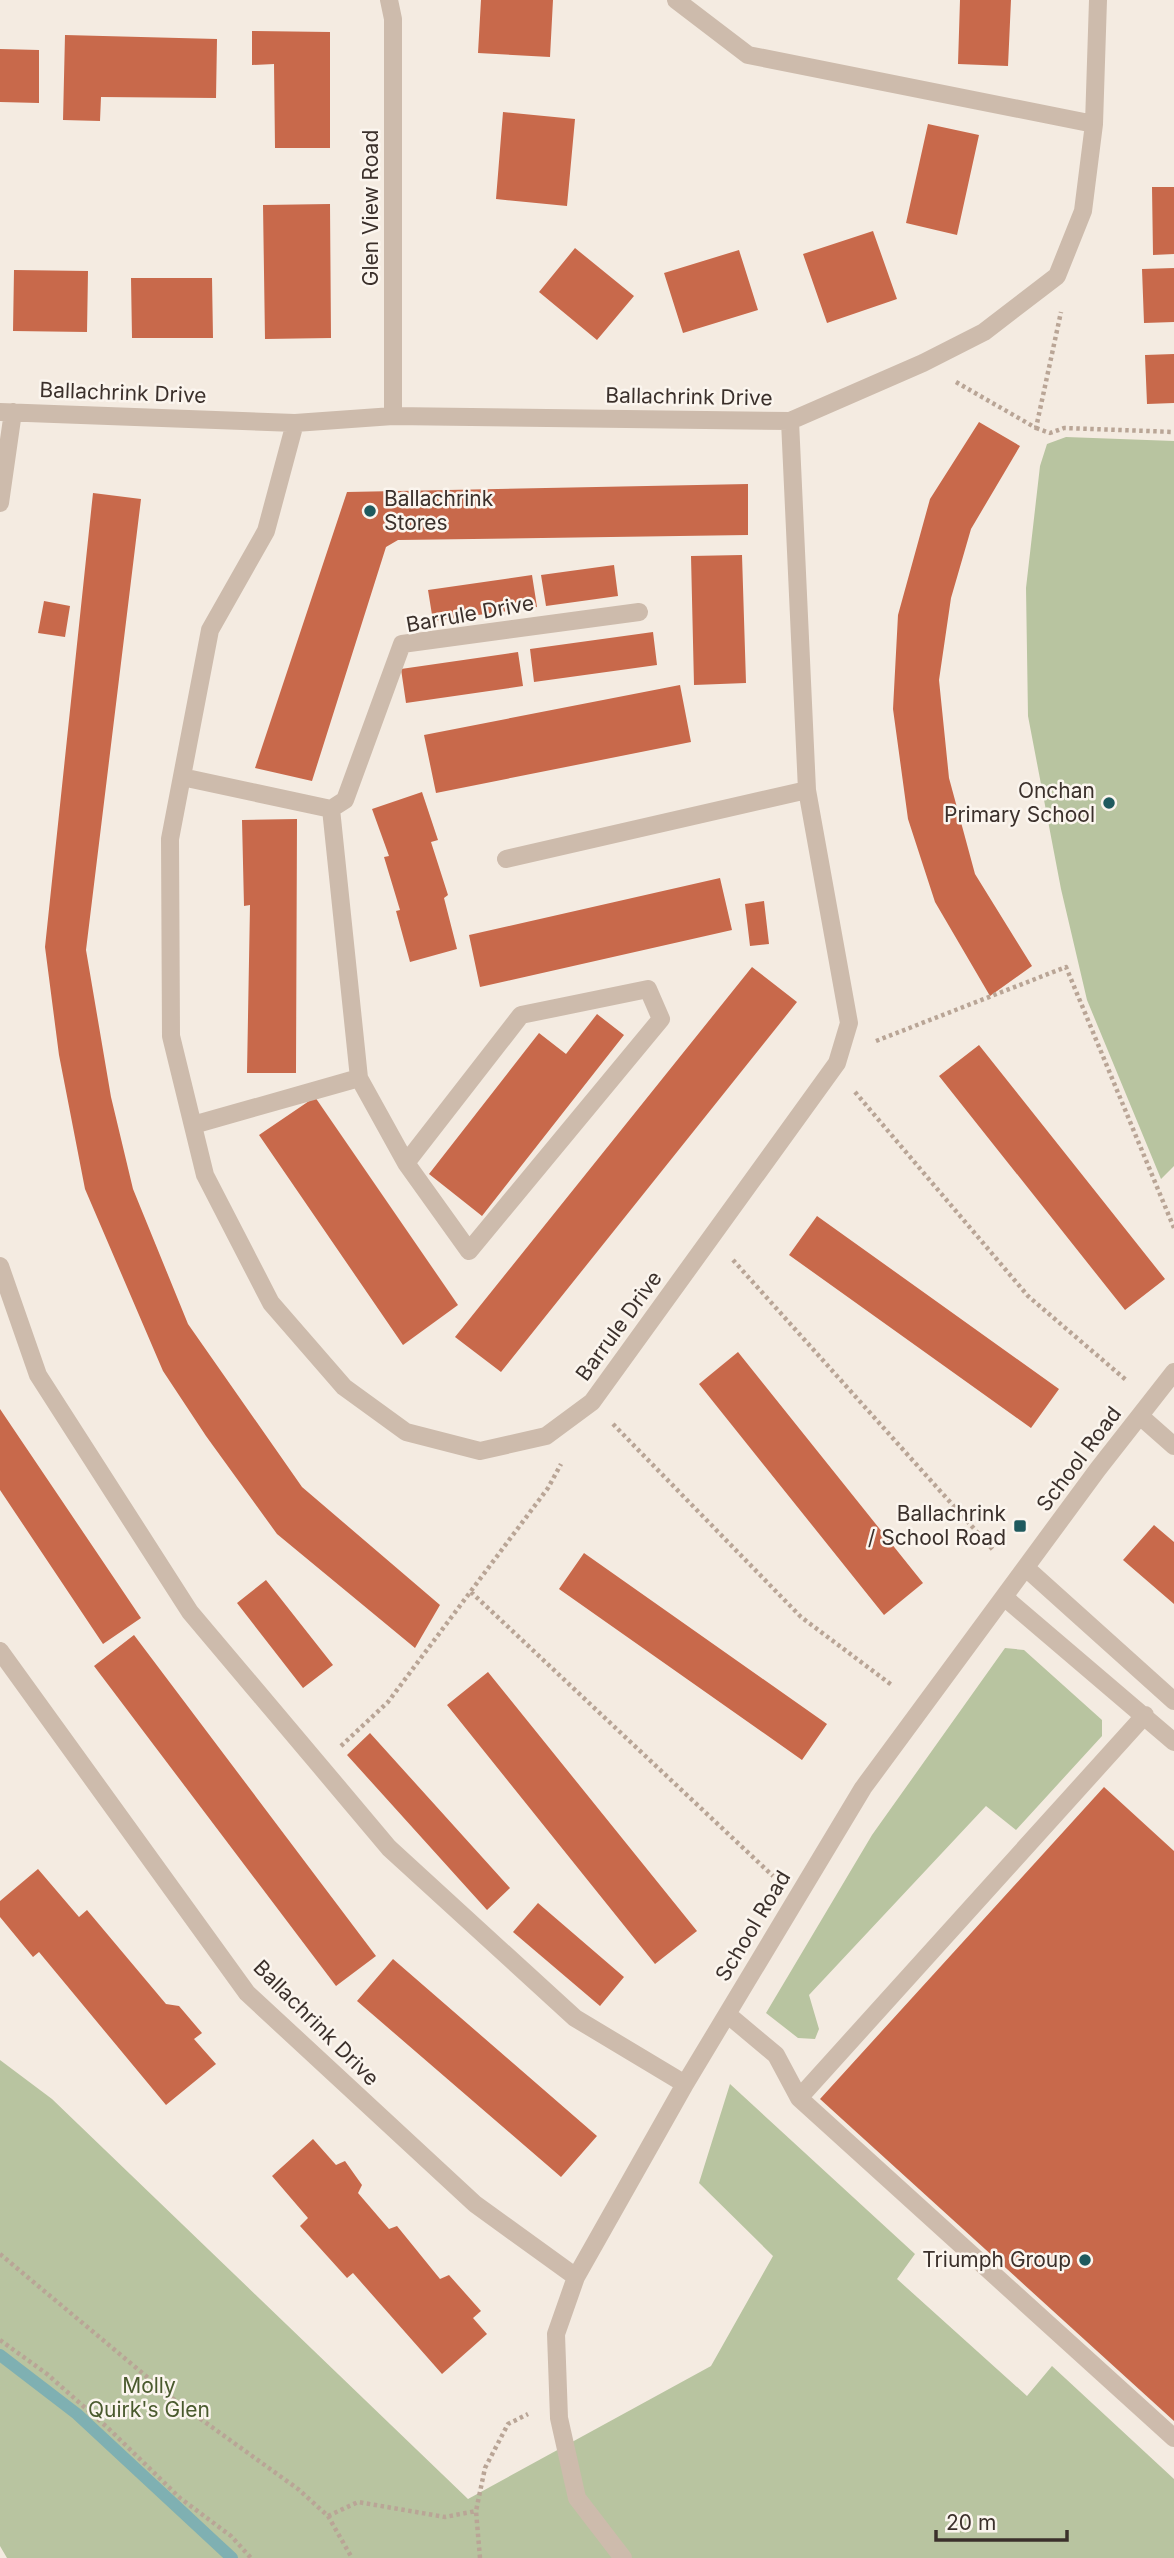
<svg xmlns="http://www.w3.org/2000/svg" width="1174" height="2558" font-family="Inter,sans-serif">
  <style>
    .green { fill: #b8c4a0 }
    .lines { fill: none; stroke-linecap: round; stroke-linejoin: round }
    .stream { stroke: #7fb0b2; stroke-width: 12 }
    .building { fill: #c8694b }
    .path { stroke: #b9a596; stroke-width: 4.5; stroke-dasharray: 3.5 3.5; stroke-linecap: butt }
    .minor { stroke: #cdbbac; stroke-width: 18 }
    .poi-dot { fill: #1f5a5e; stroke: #fbf5ee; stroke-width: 2.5 }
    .labels { text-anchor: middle; stroke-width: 5; stroke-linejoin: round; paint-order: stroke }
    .street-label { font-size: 21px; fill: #3b302b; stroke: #fbf5ee }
    .poi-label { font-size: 21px; fill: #3b302b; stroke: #fbf5ee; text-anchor: end }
    .park-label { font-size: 21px; fill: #4a5a2e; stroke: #fbf5ee }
  </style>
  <rect width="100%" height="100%" fill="#f4ebe1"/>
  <path class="green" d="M1066 437 1174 441V1166L1161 1179 1087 1000 1061 889 1028 716 1026 588 1040 466 1047 444Z
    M1005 1648 1024 1650 1102 1720V1736L1016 1830 986 1806 809 1995 819 2029 815 2039 798 2038 766 2013 872 1835Z
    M0 2060 52 2099 468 2499 711 2366 773 2256 699 2183 730 2084 915 2254 897 2279 1027 2396 1052 2366 1174 2479V2558H7L0 2546Z"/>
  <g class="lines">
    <path class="stream" d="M0 2355 77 2414 232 2558"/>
  </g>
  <path class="building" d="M481 0H553L550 57 478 53Z
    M960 0H1011L1008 66 958 64Z
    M252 31 330 32V148H275L274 64 252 65Z
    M65 35 217 39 216 98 101 97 100 121 63 120Z
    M0 49 39 50V103L0 102Z
    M503 112 575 119 567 206 496 199Z
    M928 124 979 135 957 235 906 223Z
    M1152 187H1174V254L1153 255Z
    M330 204 331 338 265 339 263 205Z
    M873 231 897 299 827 323 803 254Z
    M575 248 634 296 597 340 539 292Z
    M739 250 758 310 683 333 664 273Z
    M1174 268V322L1144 323 1142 269Z
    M14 270 88 271 87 332 13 331Z
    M131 278H212L213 338H132Z
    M1174 354V403L1147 404 1145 355Z
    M979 422 1020 446 971 529 951 598 939 680 949 778 975 874 1032 966 990 996 935 902 908 819 893 709 898 615 930 499Z
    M748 484V535L398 540 386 547 312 781 255 768 347 492Z
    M93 493 141 499 86 950 111 1097 133 1189 188 1324 302 1487 440 1605 415 1648 277 1534 206 1436 163 1371 85 1189 59 1055 45 947Z
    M742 555 746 683 694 685 691 556Z
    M614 565 618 596 546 606 541 575Z
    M532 575 537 607 433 621 428 590Z
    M44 601 70 606 65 637 38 633Z
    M653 632 657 665 534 682 530 649Z
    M518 652 523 686 406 703 401 669Z
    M680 685 691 742 436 793 424 735Z
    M422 792 438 840 431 842 448 895 444 898 457 949 410 962 396 911 400 910 384 857 389 856 372 809Z
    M297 819 296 1073H247L250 905 244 906 242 820Z
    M720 878 732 930 480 987 469 935Z
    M764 901 769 944 750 946 745 904Z
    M752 967 797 1002 501 1372 455 1337Z
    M597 1014 624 1035 482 1216 429 1174 539 1033 566 1054Z
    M979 1045 1165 1279 1125 1310 939 1076Z
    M315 1097 458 1305 403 1345 259 1135Z
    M817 1216 1059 1389 1031 1428 789 1255Z
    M738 1352 923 1583 884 1615 699 1384Z
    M0 1409 141 1618 103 1644 0 1490Z
    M1154 1525 1174 1542V1604L1123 1560Z
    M584 1553 827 1724 802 1760 559 1589Z
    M266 1580 333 1665 303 1688 237 1603Z
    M134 1635 376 1956 336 1986 94 1666Z
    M488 1672 697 1931 655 1964 447 1705Z
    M370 1733 510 1888 487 1910 347 1755Z
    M1104 1787 1174 1851V2421L820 2099Z
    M38 1869 79 1917 87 1910 166 2004 179 2006 202 2033 194 2039 216 2064 166 2105 39 1952 33 1957 0 1917V1901Z
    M538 1903 624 1977 600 2006 513 1932Z
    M393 1959 597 2136 561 2177 357 2001Z
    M313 2139 336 2165 345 2161 362 2185 358 2193 389 2229 397 2226 440 2279 449 2275 481 2311 473 2318 487 2334 442 2374 353 2273 347 2278 300 2226 308 2218 272 2176Z"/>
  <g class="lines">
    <path class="path" d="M956 382 1036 428 1061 312
      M1036 428 1050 433 1064 428 1174 432
      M876 1041 1066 967 1174 1228
      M855 1092 1028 1296 1126 1380
      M733 1260 994 1551
      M613 1424 801 1617 893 1686
      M471 1592 773 1876
      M341 1746 388 1702 548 1488 561 1464
      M0 2254 177 2402 298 2489 328 2516 352 2558
      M0 2340 47 2374 108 2428 180 2498 231 2536 251 2558
      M328 2516 358 2502 445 2517 476 2511
      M480 2558 476 2511 485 2468 508 2424 528 2414"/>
    <path class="minor" d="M389 0 393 19V416
      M676 0 748 55 1094 124
      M0 412 295 423 393 416 790 421 923 363 984 332 1057 276 1083 211 1094 124 1098 0
      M295 423 266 531 210 630 170 839 171 1036 205 1175 271 1303 344 1387 406 1432 480 1451 546 1436 592 1402 837 1063 849 1023 807 790 790 421
      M0 503 13 412
      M182 777 331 809 345 800 402 644 639 612
      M331 809 359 1078 406 1163 469 1251 661 1019 648 989 521 1015 406 1163
      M506 859 807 790
      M193 1125 359 1078
      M0 1266 38 1375 190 1612 320 1766 389 1848 575 2018 685 2084
      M1140 1416 1174 1446
      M1026 1568 1174 1701
      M1004 1597 1174 1742
      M0 1651 247 1993 475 2204 576 2277
      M727 2014 776 2055 799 2098 1174 2438
      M799 2098 1145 1715
      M623 2558 577 2498 559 2418 556 2334 576 2277 685 2084 863 1788 1098 1469 1174 1372"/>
  </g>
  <g class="poi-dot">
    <circle cx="370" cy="511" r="7"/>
    <circle cx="1109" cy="803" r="7"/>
    <rect x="1013" y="1519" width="14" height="14" rx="3.5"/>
    <circle cx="1085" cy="2260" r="7"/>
  </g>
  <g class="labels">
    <g class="street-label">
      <text transform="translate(371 208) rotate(-90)" y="7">Glen View Road</text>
      <text transform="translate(123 393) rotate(2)" y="7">Ballachrink Drive</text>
      <text transform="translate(689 397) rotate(1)" y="7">Ballachrink Drive</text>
      <text transform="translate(470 614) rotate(-10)" y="7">Barrule Drive</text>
      <text transform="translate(619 1326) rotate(-54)" y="7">Barrule Drive</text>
      <text transform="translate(1079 1459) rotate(-53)" y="7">School Road</text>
      <text transform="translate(753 1926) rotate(-59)" y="7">School Road</text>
      <text transform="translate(316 2023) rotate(45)" y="7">Ballachrink Drive</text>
    </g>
    <g class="poi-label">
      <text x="384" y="506" text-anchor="start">Ballachrink<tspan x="384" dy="24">Stores</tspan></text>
      <text x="1095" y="798">Onchan<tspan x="1095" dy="24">Primary School</tspan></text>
      <text x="1006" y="1521">Ballachrink<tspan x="1006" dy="24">/ School Road</tspan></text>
      <text x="1071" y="2267">Triumph Group</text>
    </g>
    <g class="park-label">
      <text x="149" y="2393">Molly<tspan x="149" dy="24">Quirk's Glen</tspan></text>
    </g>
  </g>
  <path d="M936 2530v10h131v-10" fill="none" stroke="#3b302b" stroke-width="3.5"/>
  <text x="946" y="2530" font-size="21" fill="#3b302b" stroke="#fbf5ee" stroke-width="5" paint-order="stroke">20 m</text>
</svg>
